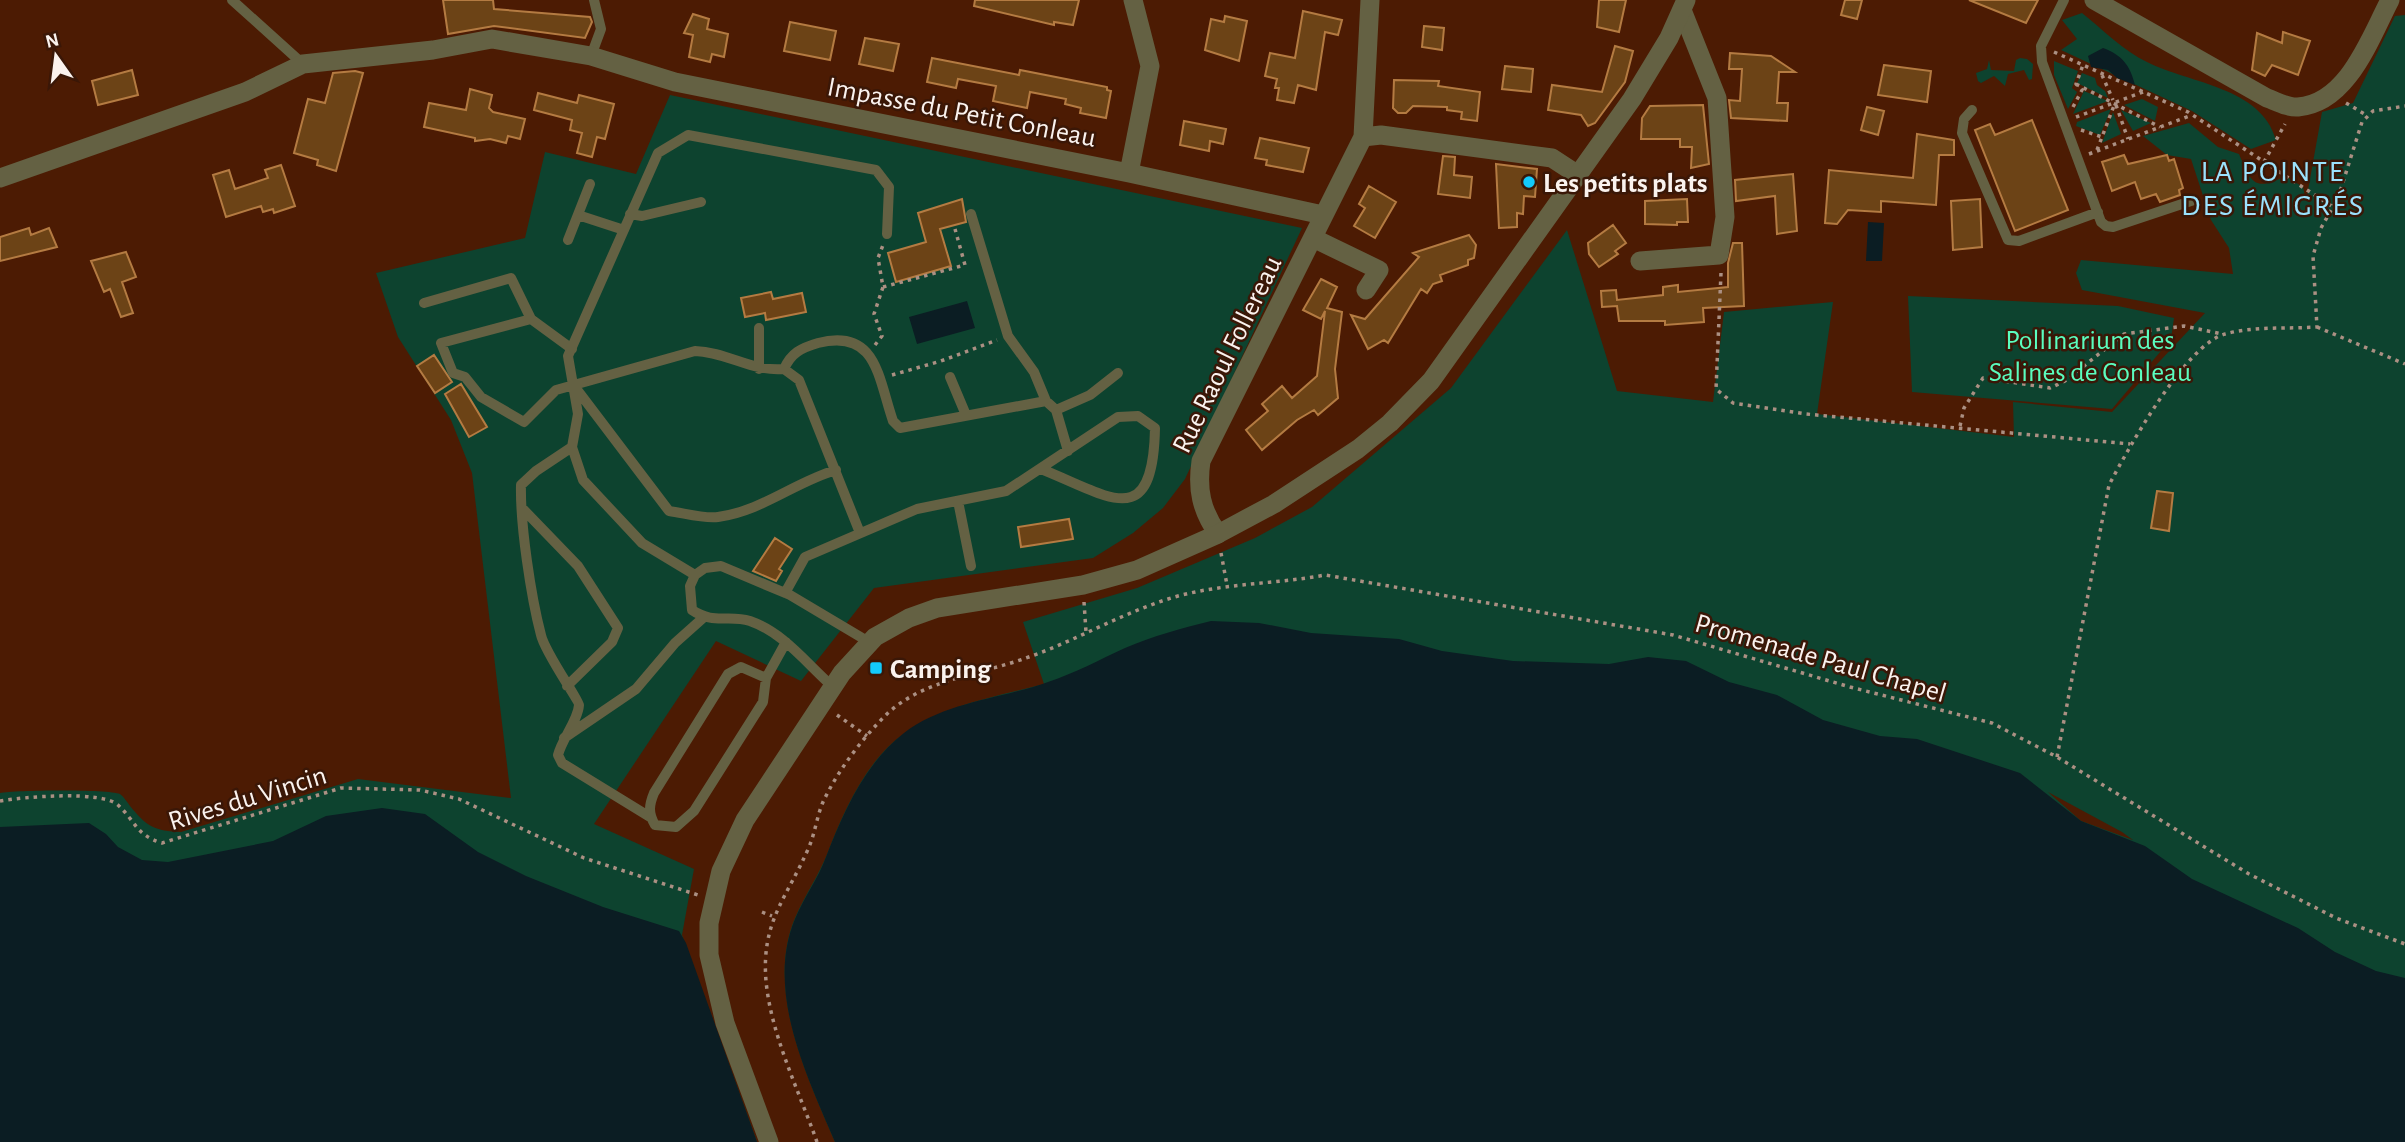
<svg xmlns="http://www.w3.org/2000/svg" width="2405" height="1142" font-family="'Alegreya Sans',sans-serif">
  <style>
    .green { fill: #0d432f; fill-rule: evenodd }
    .water { fill: #0b1d23 }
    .building { fill: #6c4316; stroke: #b47b42; stroke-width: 2 }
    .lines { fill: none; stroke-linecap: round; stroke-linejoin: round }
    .path { stroke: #ab9083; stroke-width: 3.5; stroke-dasharray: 3.5 5; stroke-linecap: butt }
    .service { stroke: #646143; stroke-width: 10 }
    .minor { stroke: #646143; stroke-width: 19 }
    .tertiary { stroke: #646143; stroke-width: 19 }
    .poi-dot { fill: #13cafb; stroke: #3a1707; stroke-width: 2.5 }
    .labels { text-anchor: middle; stroke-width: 5; stroke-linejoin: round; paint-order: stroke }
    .street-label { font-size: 28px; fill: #faf2ee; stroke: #3a1707 }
    .poi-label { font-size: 28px; font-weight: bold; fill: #faf2ee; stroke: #3a1707; text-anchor: start }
    .park-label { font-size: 28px; fill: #5afdbf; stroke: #3a1707 }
    .neighbourhood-label { font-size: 30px; letter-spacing: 2px; fill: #9be2fd; stroke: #3a1707 }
  </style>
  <rect width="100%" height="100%" fill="#4c1b03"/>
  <path class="green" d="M2082 13C2102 29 2124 51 2147 62 2191 84 2261 87 2276 140L2251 149 2192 111 2061 50 2077 39 2062 20Z
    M2405 15V1142H835C807 1076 765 990 795 918 805 895 819 875 828 852 844 810 867 759 905 733 944 705 999 696 1044 684L1023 622 1137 588 1255 538 1312 507 1451 388 1567 230 1617 391 1713 402 1724 312 1833 302 1817 414 2014 437 2013 402 2112 412 2205 313 2082 290 2076 273 2081 260 2233 274 2229 248 2211 220 2191 159 2167 155 2143 136 2189 123 2218 147 2239 154C2251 183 2255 192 2285 176L2303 187 2306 201 2322 112 2353 103 2395 16ZM2048 792 2122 832 2133 840 2081 821Z
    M2020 58 2027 59 2033 64 2032 79 2029 80 2024 70 2008 74 2005 86 1994 76 1981 83 1978 81 1976 73 1987 69 1989 60 1991 70 2014 71 2016 60Z
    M2054 61 2078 71 2072 88 2077 92 2068 109 2054 75Z
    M2082 73 2095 78 2097 85 2105 91 2108 98 2077 83Z
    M2084 91 2108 101 2073 114Z
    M670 95 1302 228 1185 479 1163 508 1133 533 1093 558 874 588 801 681 716 641 594 824 694 869 682 935 757 1142H0V793C15 790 108 789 120 794 124 797 127 802 130 806 147 827 155 831 181 832L358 779 511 798 472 473 451 420 398 337 376 273 525 238 545 152 636 174Z
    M2142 99 2158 107 2155 121 2124 105Z
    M2111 109 2100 135 2076 126 2077 122Z
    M2121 110 2151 123 2133 131Z
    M2113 112 2121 134 2102 143Z
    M1908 296 2118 306 2174 318 2171 339 2112 409 1912 392Z"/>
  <path class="water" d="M2103 48C2122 55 2130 65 2135 85L2117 78 2108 70 2091 67 2088 56Z
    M1868 222 1884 223 1882 261H1866Z
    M967 301 975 328 917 344 909 317Z
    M1211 621 1259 623 1311 633 1399 639 1442 651 1513 661 1609 664 1648 657 1686 661 1729 682 1777 695 1823 720 1880 736 1917 739 2020 773 2081 821 2145 846 2192 879 2298 928 2335 952 2376 971 2405 978V1142H835C807 1076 765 991 795 919 804 897 818 879 826 857 843 813 865 763 904 733 944 702 1001 699 1048 682 1075 673 1099 660 1125 648 1153 636 1182 628 1211 621Z
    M382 808 425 814 478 852 526 876 603 907 679 931 686 943 757 1142H0V827L89 823 106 834 118 847 142 860 168 862 273 841 326 816Z"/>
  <path class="building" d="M443 0H493L494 9 590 17 592 22 585 38 494 26 448 34Z
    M975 0H1079L1073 25 1054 22V25L974 6Z
    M1599 0H1626L1619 32 1597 27Z
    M1845 0H1862L1857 19 1841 15Z
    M1969 0H2038L2026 23Z
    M1303 11 1342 20 1338 35 1325 32 1316 90 1298 85 1294 103 1277 100 1279 88H1275L1277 79 1265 76 1270 53 1295 58Z
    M693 14 709 19 707 29 728 34 724 57 712 54 710 62 689 57 693 35 684 33Z
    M1225 16 1247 21 1239 61 1205 50 1211 19 1224 22Z
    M790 22 836 31 830 60 784 51Z
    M1424 26 1444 28 1442 50 1422 47Z
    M2283 32 2310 41 2298 75 2272 65 2265 76 2252 70 2257 33 2282 43Z
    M865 38 899 44 893 71 859 64Z
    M1615 46 1633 51 1625 82 1595 123 1588 126 1581 115 1548 110 1552 85 1602 92Z
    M1730 53 1771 56 1795 72H1779L1777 103H1788L1787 121 1731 118 1729 100 1740 101 1742 69H1729Z
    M932 58 1019 75 1020 70 1107 87V90L1111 91 1106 118 1080 113 1081 108 1065 104 1066 99 1030 92 1027 108 993 101 996 86 958 79 956 88 927 82Z
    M1884 65 1931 71 1927 102 1878 95Z
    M1505 66 1533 69 1531 92 1502 89Z
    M132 70 138 95 98 105 92 81Z
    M355 71 363 73 336 171 317 165 318 160 294 153 308 99 325 103 333 73Z
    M1394 80 1439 81 1438 86 1480 92 1477 121 1461 119 1462 112 1447 110V107L1413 106 1406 113H1398L1393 108Z
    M470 89 492 95 489 108 493 112 525 119 520 139 508 136 506 143 490 139 475 141V138L424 127 429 103 466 110Z
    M538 93 577 103 579 95 614 104 605 139 597 137 592 157 577 153 582 133 570 130 572 120 534 110Z
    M1703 105 1709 164 1691 168 1692 147H1680V139H1641L1642 118 1650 106Z
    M1867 107 1884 111 1878 135 1861 130Z
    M2032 120 2068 210 2015 231 1975 130 1990 124 1995 135Z
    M1184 121 1226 129 1223 144 1210 141 1209 151 1180 145Z
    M1917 134 1954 140V155H1939L1936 205 1881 201V212L1848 210 1837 224 1825 223 1829 170 1913 178Z
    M1260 138 1309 148 1303 172 1266 165 1267 160 1255 158Z
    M2124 155 2128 164 2167 155 2169 161 2174 159 2183 188 2179 190 2180 195 2160 202 2156 194 2141 199 2135 182 2112 191 2102 162Z
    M1443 156 1455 157 1454 175 1472 177 1470 198 1438 194Z
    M1496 164 1537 169 1535 197 1524 196 1523 214 1517 213V227L1499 228Z
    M281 165 295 206 274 213 273 209 263 212 261 206 226 217 213 175 229 170 235 189 268 178 265 170Z
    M1793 174 1797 231 1777 234 1775 196 1736 201 1735 180Z
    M1369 186 1396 202 1375 238 1354 226 1365 208 1359 204Z
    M962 199 966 222 940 229 951 266 896 282 888 253 926 242 918 213Z
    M1687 199 1688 222H1677V225L1645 224V201Z
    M1980 199 1982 247 1953 250 1951 201Z
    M1613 225 1626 243 1615 251 1618 254 1599 267 1589 254 1588 243Z
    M29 228 31 235 49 228 57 247 0 261V237Z
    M1469 235 1476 245 1474 258 1468 260V265L1440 275 1442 281 1433 284 1427 293 1421 289 1388 343 1384 340 1368 349 1351 315 1365 319 1419 257 1413 253Z
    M1733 243H1742L1744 306 1703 308 1704 322 1665 325V321H1619L1617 306 1602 307 1601 291 1616 290 1617 300 1663 295V287L1678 285V292L1728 287V263Z
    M126 252 136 277 122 282 133 313 121 317 110 289 104 292 91 261Z
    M1321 279 1337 287 1327 308 1342 312 1335 369 1338 398 1318 415 1314 410 1297 420 1262 450 1246 430 1268 411 1262 404 1282 386 1292 398 1317 376 1325 311 1321 319 1303 310Z
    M771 292 773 299 802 293 806 312 766 320 765 313 745 317 741 298Z
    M434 355 452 382 435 393 417 366Z
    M461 384 487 427 469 437 445 394Z
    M2157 491 2173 493 2169 531 2151 528Z
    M1069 519 1073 539 1021 547 1018 527Z
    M775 538 792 549 779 569 782 571 776 581 753 571Z"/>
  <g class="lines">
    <path class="path" d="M2054 52 2188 112 2333 207
      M2102 75 2113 100
      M2076 84 2160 127
      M2346 103 2368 116
      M2116 105 2128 139
      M2073 107 2082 90 2076 84 2083 65
      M2076 117 2143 92
      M2081 130 2102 137
      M2097 150 2115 103
      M2089 154 2192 115
      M2264 162 2285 124
      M1721 273 1716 389 1733 403 1806 414 2130 444
      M883 287 965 265 955 229
      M2317 327 2405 364
      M875 345 882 336 874 314 883 287 878 258 883 245
      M892 375 941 361 997 340
      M1960 426 1964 408 1983 378 2050 388 2065 381 2124 334 2184 326 2222 334
      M1221 553 1227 585
      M1084 602 1086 632
      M837 715 867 736
      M2057 757 2109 485C2128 449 2186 344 2225 334 2253 326 2288 329 2317 327L2313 256 2321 228 2338 198 2362 122 2373 111 2405 106
      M0 801C23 797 101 790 118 805 136 822 136 835 162 843L341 788 420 790 459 799 584 858 698 895
      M762 912 772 916
      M817 1142C799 1091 771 1035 766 981 761 921 787 898 809 847 815 833 817 816 823 802 838 770 864 736 889 712 926 679 982 674 1026 658 1078 640 1125 611 1178 596 1227 583 1276 584 1325 575L1673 635 1850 687 1992 723 2057 757 2249 874 2336 918 2405 944"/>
    <path class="service" d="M232 0 303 64
      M2064 0 2041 46 2042 62 2101 222 2106 226 2113 227 2194 200
      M591 56 601 29 594 0
      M1972 110 1964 119 1962 133 2008 240 2019 241 2098 212
      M630 214 642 216 701 202
      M971 214 1008 336 1034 372 1046 401
      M578 215 624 230
      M568 240 590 184
      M424 303 511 278 531 319 572 349
      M531 319 441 343 453 373 465 377 481 397 524 422 556 390 695 351C727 352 752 372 784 369L799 380 860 533
      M759 369V328
      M784 369C791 353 801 348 818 343 877 328 878 378 893 421L900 428 1046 401 1056 410 1068 451
      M950 377 966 415
      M575 387 669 511C684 513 704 519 718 517 762 511 795 482 836 470
      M1056 410 1090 395 1118 373
      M572 447 536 471 521 485C520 524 531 597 541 635 545 653 579 700 579 705 578 720 562 739 558 755L562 763 650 817
      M958 501 971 566
      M522 508 578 566 618 628 612 642 567 686
      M695 575 642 543 583 480 572 447 578 414 568 356 658 153 688 135 876 170 889 187 887 234
      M785 593 805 557 917 509 1006 491 1118 417 1138 416 1155 428C1153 534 1109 496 1041 469
      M766 678 741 667 728 674 654 793C649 805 648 813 655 825L676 827 694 811 763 702 766 678 786 642
      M832 686C806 663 784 633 750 621 728 614 714 625 692 610L690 586 695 575 705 568 721 566 790 595 869 642
      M564 738 636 689 675 643 703 618"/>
    <path class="minor" d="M2094 0 2267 98C2276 101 2288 108 2298 107 2348 103 2370 38 2390 0
      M1363 137 1381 135 1552 158 1578 175
      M1129 173 1150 66 1133 0
      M0 178 245 92 303 64 433 50 492 39 591 56 675 82 1129 173 1323 215
      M1313 238 1379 270 1366 290
      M1640 261 1719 255 1725 217 1717 98 1682 10
      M1218 534C1201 510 1197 489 1201 461L1363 137 1370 0"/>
    <path class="tertiary" d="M769 1142 725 1023 709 955V923L721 871 745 820 842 673 875 637 909 618 937 608 1083 585 1137 570 1218 534 1274 504 1358 449 1390 423 1431 381 1632 99 1669 38 1686 0"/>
  </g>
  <g class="poi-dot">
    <circle cx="1529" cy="182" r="7"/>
    <rect x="869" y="661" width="14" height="14" rx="3.5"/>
  </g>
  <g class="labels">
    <g class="street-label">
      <text transform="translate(962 111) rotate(11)" y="10">Impasse du Petit Conleau</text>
      <text transform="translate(1226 354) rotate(-64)" y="10">Rue Raoul Follereau</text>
      <text transform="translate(1821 657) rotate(16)" y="10">Promenade Paul Chapel</text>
      <text transform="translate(247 797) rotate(-17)" y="10">Rives du Vincin</text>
    </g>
    <g class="poi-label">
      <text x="1543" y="192">Les petits plats</text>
      <text x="890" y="678">Camping</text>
    </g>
    <g class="park-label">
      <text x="2090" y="349">Pollinarium des<tspan x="2090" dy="32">Salines de Conleau</tspan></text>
    </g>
    <g class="neighbourhood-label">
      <text x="2273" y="181">LA POINTE<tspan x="2273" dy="34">DES ÉMIGRÉS</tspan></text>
    </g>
  </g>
  <g transform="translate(56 56) rotate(346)" stroke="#3a1707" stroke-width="5" paint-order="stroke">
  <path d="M0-5L12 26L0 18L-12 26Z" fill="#faf2ee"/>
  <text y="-10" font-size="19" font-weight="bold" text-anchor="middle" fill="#faf2ee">N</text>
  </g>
</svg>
